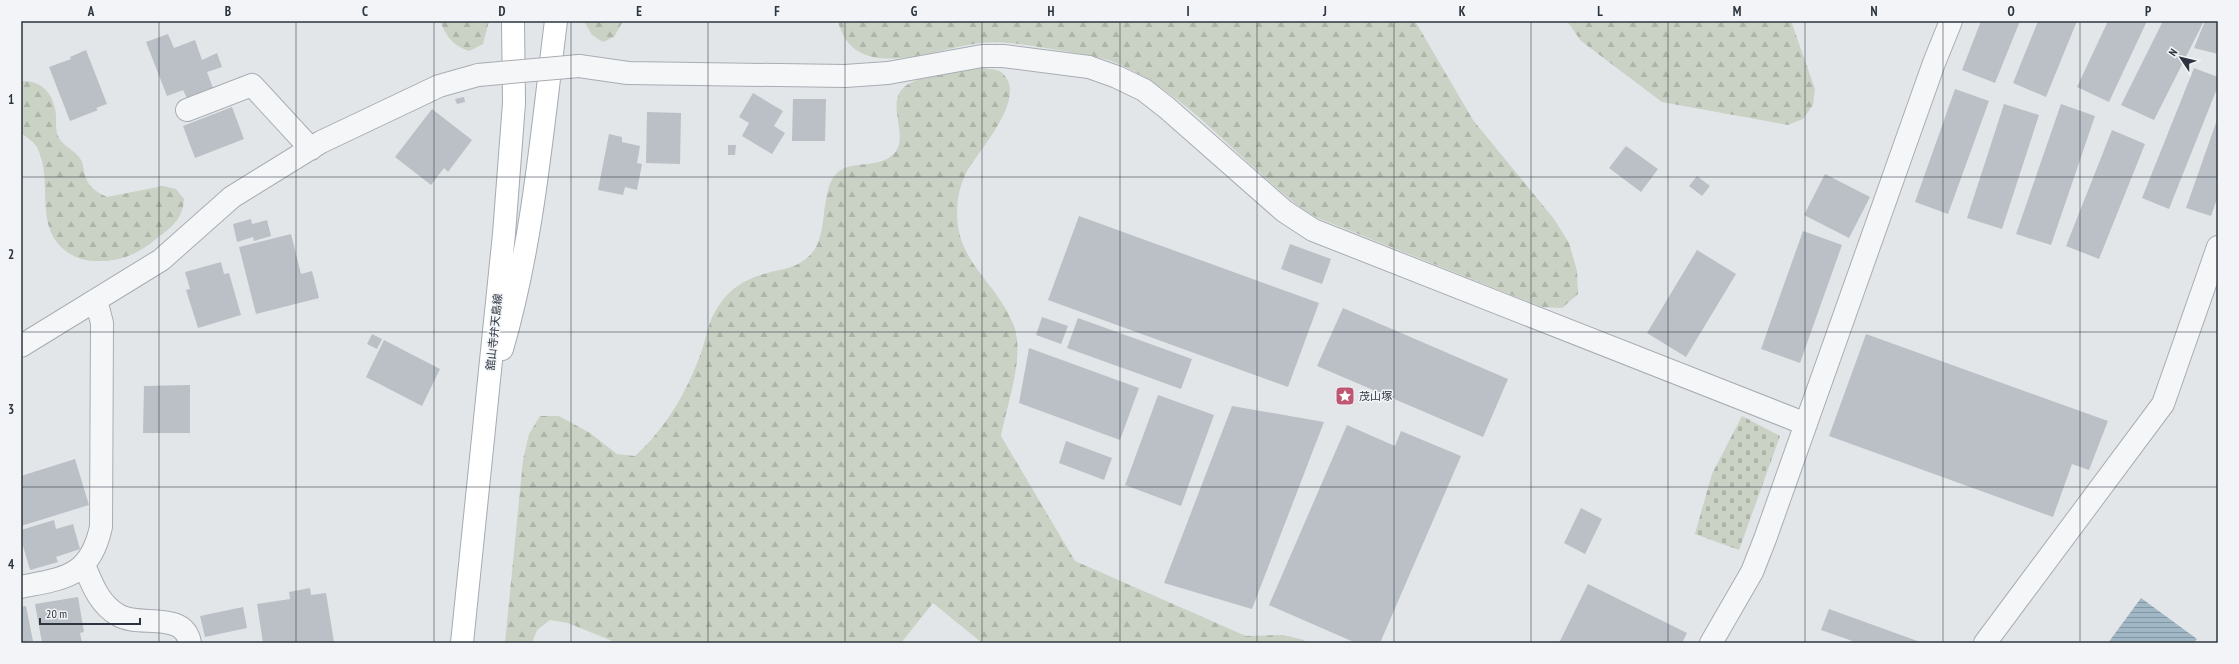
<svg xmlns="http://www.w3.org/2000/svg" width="2239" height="664" font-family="'PT Sans Narrow','Noto Sans JP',sans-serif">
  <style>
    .forest { fill: url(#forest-firs) }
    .cemetery { fill: url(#cemetery-stones) }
    .water { fill: url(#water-rules) }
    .building { fill: #bac0c5 }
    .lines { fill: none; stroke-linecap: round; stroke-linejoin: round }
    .minor-casing { stroke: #a8adb3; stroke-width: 24 }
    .major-casing { stroke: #a3abb3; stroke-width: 24 }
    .minor { stroke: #f5f6f8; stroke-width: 22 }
    .major { stroke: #fff; stroke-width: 22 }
    .minor-bridge-casing { stroke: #a8adb3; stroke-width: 24; stroke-linecap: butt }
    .minor-bridge { stroke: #f5f6f8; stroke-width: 22 }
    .grid { fill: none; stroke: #2c353f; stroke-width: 1; stroke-opacity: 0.55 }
    .labels { text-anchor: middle; stroke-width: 3; stroke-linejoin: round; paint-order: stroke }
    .street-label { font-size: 11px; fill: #2c353f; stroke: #f2f4f7 }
    .poi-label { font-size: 11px; fill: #2c353f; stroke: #f2f4f7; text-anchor: start }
    .neatline { fill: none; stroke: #2c353f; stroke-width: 1.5 }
    .grid-label { font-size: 13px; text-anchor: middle; font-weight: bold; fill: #2c353f }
  </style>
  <defs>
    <pattern id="forest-firs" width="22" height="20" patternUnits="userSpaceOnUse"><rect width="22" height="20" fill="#c9d2c4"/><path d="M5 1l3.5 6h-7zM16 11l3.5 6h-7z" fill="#adb5a9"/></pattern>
    <pattern id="cemetery-stones" width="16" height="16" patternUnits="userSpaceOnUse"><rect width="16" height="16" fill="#c9d2c4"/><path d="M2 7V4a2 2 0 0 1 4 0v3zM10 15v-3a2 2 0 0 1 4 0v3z" fill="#adb5a9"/></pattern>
    <pattern id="water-rules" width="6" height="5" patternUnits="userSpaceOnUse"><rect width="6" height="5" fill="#a2b7c5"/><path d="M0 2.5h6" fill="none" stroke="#8496a1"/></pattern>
  </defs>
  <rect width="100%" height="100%" fill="#e2e6e9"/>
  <path class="forest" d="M440 21H489L483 44 469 51C452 45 447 37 440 21Z
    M584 21H623L614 37 603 42 592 35Z
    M838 21H1415L1473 120 1554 219 1569 243 1577 271 1578 294 1562 308 1542 307 1318 218C1296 207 1279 190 1261 174 1218 136 1176 90 1123 66 1107 58 1088 55 1071 52 1042 48 1010 40 980 43 935 48 854 86 838 21Z
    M1567 21H1791L1815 89 1813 105 1803 119 1788 125 1662 102 1581 41Z
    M983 68C988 69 997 69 1001 72 1031 96 977 152 966 173 962 181 959 191 958 199 950 261 995 277 1014 326 1025 357 1007 404 1001 436L1075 561 1246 636 1283 635 1304 640 1306 643H982L933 603 901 643H617L568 623 550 620 537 630 532 643H505L523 460 529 434 540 416H559L590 433 617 454 635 456C667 427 686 393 701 353 706 340 708 322 716 310 730 287 745 279 771 272 787 268 796 268 809 256 826 242 822 206 829 187 839 155 870 171 890 157 915 140 881 102 907 85 924 74 962 71 983 68Z
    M21 81C39 80 52 91 55 109 57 116 55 125 57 133 61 147 74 148 81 160 83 163 83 167 84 171 87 186 94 191 107 197L163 186 176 189 184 199C183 219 172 227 156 239 137 255 119 262 95 261 83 261 71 256 62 248 34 221 54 181 37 147 34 142 26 137 21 133Z"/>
  <path class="cemetery" d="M1742 416 1780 436 1739 550 1695 534 1712 474Z"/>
  <path class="water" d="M2141 598 2197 639 2194 643H2108Z"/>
  <path class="building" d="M1981 21H2020L1995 83 1962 70Z
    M2038 21H2077L2046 97 2013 83Z
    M2108 21H2147L2109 102 2077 87Z
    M2163 21H2204L2154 120 2121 105Z
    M2205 21H2218V54L2194 48Z
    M168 34 174 48 195 40 202 60 217 53 222 67 207 72 213 88 187 98 183 90 167 96 146 42Z
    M86 50 107 104 96 108 98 110 70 121 49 67 71 59 70 57Z
    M2194 68 2218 77V86L2169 209 2142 198Z
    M1955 89 1989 101 1948 214 1915 202Z
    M753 93 783 111 774 126 785 133 772 154 742 136 749 123 739 117Z
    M464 97 465 102 457 104 455 99Z
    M793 99H826L825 141H792Z
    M2004 104 2039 115 2002 229 1967 218Z
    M2061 104 2095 116 2051 245 2016 234Z
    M232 107 244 139 195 158 183 126Z
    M432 109 472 140 448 172 444 168 431 185 395 157Z
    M647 112 681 113 680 164 646 163Z
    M2218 117V196L2211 216 2186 208Z
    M2112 130 2145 144 2099 259 2066 246Z
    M609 134 622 137V142L640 146 637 163 642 164 637 190 625 187 623 195 598 190Z
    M728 145H736L735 155H728Z
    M1626 146 1658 169 1641 192 1609 168Z
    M1825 174 1870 197 1849 238 1804 215Z
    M1697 176 1710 186 1702 196 1689 186Z
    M1079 216 1319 303 1288 387 1048 300Z
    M251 219 252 224 267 220 271 236 254 241 253 237 237 242 233 224Z
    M1803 231 1842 245 1800 363 1761 349Z
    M291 234 301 274 312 271 319 298 256 314 239 247Z
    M1290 244 1331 259 1322 284 1281 269Z
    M1697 250 1736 274 1686 357 1647 333Z
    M221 262 224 274 229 273 241 315 198 328 186 290 190 289 185 272Z
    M1343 308 1508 379 1483 437 1317 366Z
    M1042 317 1068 326 1061 344 1036 335Z
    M1078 318 1192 359 1181 389 1067 348Z
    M372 334 382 339 377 349 367 344Z
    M1866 334 2108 421 2089 470 2072 464 2053 517 1829 436Z
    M384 340 440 369 422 406 366 377Z
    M1029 348 1139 388 1120 440 1019 403Z
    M190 385V433H143L144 386Z
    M1158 395 1214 415 1181 506 1125 485Z
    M1232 406 1324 422 1252 609 1164 583Z
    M1347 425 1395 446 1401 431 1461 456 1380 643H1356L1269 605Z
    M1066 441 1112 458 1104 480 1059 463Z
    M75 459 89 505 21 526V476Z
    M1581 508 1602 519 1585 554 1564 543Z
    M54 520 56 529 73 524 80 549 56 557 58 562 30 570 21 539V530Z
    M1588 584 1687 633 1682 643H1559Z
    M310 588 311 595 326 593 334 642 263 643 257 604 290 599 289 592Z
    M78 597 84 632 80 633 82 643H42L35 604Z
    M26 606 33 641 21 643V607Z
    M243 607 247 628 205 637 200 616Z
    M1829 609 1923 643H1858L1821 630Z"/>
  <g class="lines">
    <defs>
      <path id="minor" d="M579 66 628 73 845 76 888 73 982 56H1003L1089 67 1117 77 1144 90 1167 108 1284 211 1313 230 1806 424
        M187 110 252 85 311 149
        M21 346 161 260 232 197 321 142 439 86 478 75
        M84 565C92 584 99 604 118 615 139 628 184 610 190 643
        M21 587C65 578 90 577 101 527L102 323 96 300
        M1711 643 1752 572 1765 539 1934 63 1951 21
        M1985 643 2163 404 2218 247"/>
      <path id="major" d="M502 349C533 243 542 131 556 21
        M462 643 504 234 514 103 513 21"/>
    </defs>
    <use href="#minor" class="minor-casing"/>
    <use href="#major" class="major-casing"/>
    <use href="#minor" class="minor"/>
    <use href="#major" class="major"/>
    <defs>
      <path id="minor-bridge" d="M478 75 579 66"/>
    </defs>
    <use href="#minor-bridge" class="minor-bridge-casing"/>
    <use href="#minor-bridge" class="minor-bridge"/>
  </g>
  <path class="grid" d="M159 21V643M296 21V643M434 21V643M571 21V643M708 21V643M845 21V643M982 21V643M1120 21V643M1257 21V643M1394 21V643M1531 21V643M1668 21V643M1805 21V643M1943 21V643M2080 21V643M21 177H2218M21 332H2218M21 487H2218"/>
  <defs>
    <symbol id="sight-square" viewBox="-11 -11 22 22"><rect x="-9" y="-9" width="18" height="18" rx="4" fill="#bf5673" stroke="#f2f4f7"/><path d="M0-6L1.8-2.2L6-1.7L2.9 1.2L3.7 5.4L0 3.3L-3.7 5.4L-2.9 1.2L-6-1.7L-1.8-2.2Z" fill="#fff"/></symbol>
  </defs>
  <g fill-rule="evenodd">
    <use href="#sight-square" x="1334" y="385" width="22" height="22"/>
  </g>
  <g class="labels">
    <g class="street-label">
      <text transform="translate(494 332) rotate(-84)" y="4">舘山寺弁天島線</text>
    </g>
    <g class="poi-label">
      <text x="1359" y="400">茂山塚</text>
    </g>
  </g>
  <rect width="2239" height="664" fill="none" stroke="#f2f4f7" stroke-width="44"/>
  <g transform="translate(2181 58) rotate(305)" stroke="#f2f4f7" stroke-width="3" paint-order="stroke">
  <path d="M0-3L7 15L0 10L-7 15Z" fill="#2c353f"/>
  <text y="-6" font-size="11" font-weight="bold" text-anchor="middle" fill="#2c353f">N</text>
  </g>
  <path d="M40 618v6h100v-6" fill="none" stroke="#2c353f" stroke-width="2"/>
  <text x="46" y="618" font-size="12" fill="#2c353f" stroke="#f2f4f7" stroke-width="3" paint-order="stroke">20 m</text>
  <rect x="22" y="22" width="2195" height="620" class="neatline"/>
  <g class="grid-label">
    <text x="91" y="16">A</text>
    <text x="228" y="16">B</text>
    <text x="365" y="16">C</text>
    <text x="502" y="16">D</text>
    <text x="639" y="16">E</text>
    <text x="777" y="16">F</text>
    <text x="914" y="16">G</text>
    <text x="1051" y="16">H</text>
    <text x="1188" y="16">I</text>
    <text x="1325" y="16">J</text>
    <text x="1462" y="16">K</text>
    <text x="1600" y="16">L</text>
    <text x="1737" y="16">M</text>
    <text x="1874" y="16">N</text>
    <text x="2011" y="16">O</text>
    <text x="2148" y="16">P</text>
    <text x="11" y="104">1</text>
    <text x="11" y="259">2</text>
    <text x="11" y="414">3</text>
    <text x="11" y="569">4</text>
  </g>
</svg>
